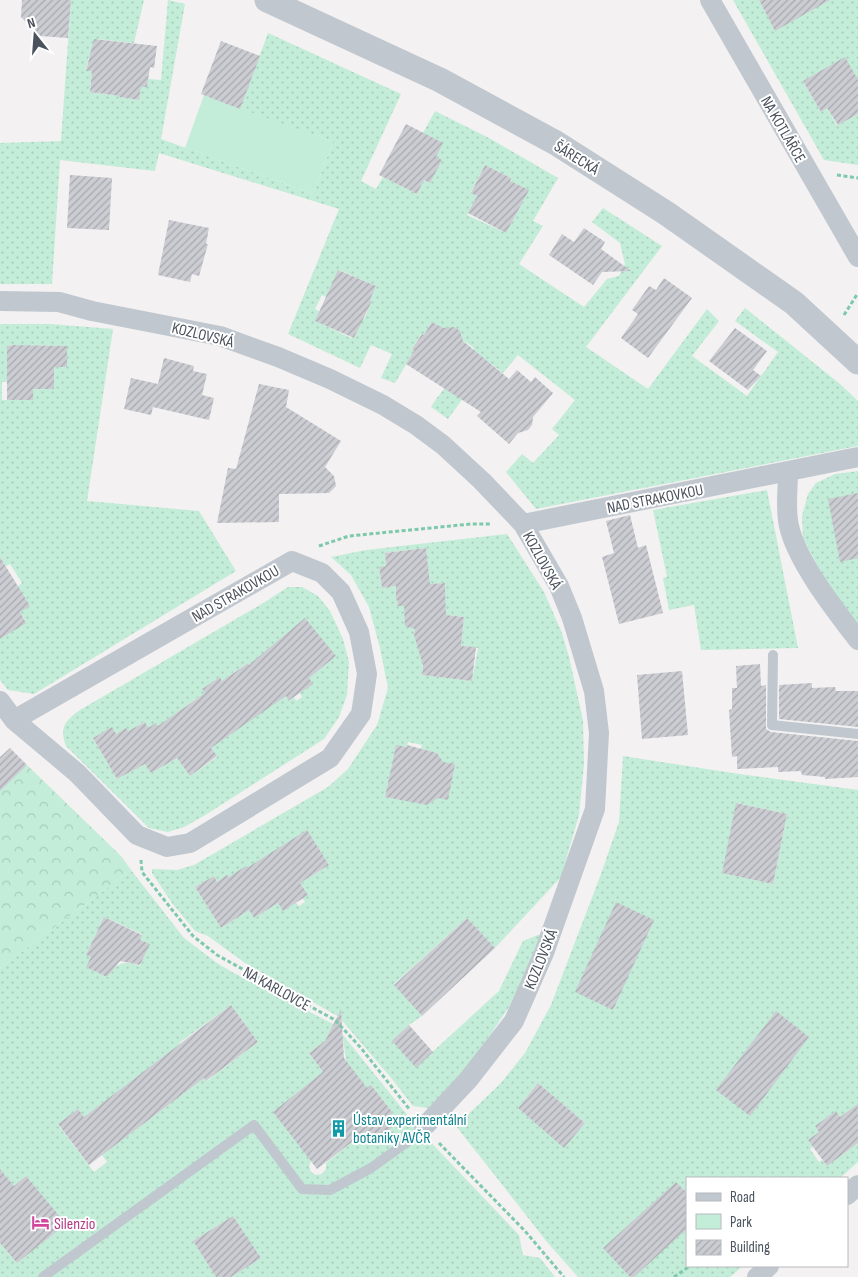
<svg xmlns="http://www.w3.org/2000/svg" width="858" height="1277" font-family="'Sofia Sans Condensed',sans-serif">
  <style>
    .green { fill: url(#green-dots); fill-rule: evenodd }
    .forest { fill: url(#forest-crowns) }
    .pitch { fill: #c3edd8 }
    .building { fill: url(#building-hatch) }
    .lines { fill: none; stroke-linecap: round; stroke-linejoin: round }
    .path { stroke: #7dc9ac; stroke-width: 3; stroke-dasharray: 4 2.5; stroke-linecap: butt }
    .service { stroke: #c0c7cf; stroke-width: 10 }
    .minor { stroke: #c0c7cf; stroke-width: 20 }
    .tertiary { stroke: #c0c7cf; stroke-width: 25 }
    .labels { text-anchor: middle; stroke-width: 4; stroke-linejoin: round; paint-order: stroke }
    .street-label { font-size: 16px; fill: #4a525d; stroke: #fff }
    .culture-label { font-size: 16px; fill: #0d838f; stroke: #fff; text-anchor: start }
    .hotel-label { font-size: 16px; fill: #b23c85; stroke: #fff; text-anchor: start }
  </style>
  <defs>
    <pattern id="green-dots" width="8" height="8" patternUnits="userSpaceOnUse" patternTransform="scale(1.25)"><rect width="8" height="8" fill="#c3edd8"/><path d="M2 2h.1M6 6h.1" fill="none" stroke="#a9cdbc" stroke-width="1.8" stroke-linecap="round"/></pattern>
    <pattern id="forest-crowns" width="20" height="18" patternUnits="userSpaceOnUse" patternTransform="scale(1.25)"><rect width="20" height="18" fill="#c3edd8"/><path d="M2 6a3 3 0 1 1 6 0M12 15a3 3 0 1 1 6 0" fill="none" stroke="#a9cdbc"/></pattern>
    <pattern id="building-hatch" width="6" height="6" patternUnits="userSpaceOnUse" patternTransform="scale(1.25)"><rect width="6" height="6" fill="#cbcdd3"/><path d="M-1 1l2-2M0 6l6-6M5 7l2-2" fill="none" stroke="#a7a9ae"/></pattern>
  </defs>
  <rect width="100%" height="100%" fill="#f3f1f1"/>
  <path class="green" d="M71 0H144L134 43 97 39 94 58 89 57 86 70 92 71 90 92 120 96V97L139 100 141 87H147L148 79 161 80 168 0 185 4 161 139 313 194 333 142 240 109 268 33 401 94 361 181 376 189 383 177 417 194 424 180 430 183 436 157 423 133 435 111 489 138 558 178 533 221 543 226 519 264 584 307 607 279 619 276 625 264 620 243 592 222 603 208 662 246 586 347 648 389 707 309 719 321 692 356 747 396 778 352 735 321 745 308 840 384 858 401V446L536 509 506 472 522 454 533 463 559 435 552 429 575 400 518 355 503 373 489 362 448 419 431 407C444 386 462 369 474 348L461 339 462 337 460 331 445 330 432 322 424 335 421 334 412 349 414 351 395 383 381 378 392 354 371 345 360 368 288 334 339 209 159 153 155 171 60 160 52 284H0V143L61 141ZM485 165 511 178 510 181 528 191 506 233 467 215 477 196 471 192ZM339 270 376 286 370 300 372 301 364 319 362 318 355 337 351 338 316 321 320 312 315 309 322 295 326 297Z
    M733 0H759L775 30 818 0H858V80L803 81 821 112 827 108 837 125 858 114V165L824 160Z
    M0 324H50L113 329 87 501 199 511 236 571 34 694 8 690 0 680V625L6 635 26 622 20 612 18 586 22 583 10 564 6 566 0 557ZM13 345 67 346V367H54V389H33L32 400H2V382H7V346Z
    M858 471V628L825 580 803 538 802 516 808 494 816 483 835 474Z
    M767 490 798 648 701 650 694 605 669 610 663 578 667 577 653 510Z
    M507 534 544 592 562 633 569 657 583 720 584 764 579 815 561 877 495 948 467 918 394 984 422 1016 409 1025 392 1041 416 1067 499 991 523 941 543 933 509 1007 467 1069 428 1108 413 1106 392 1079 339 1017 245 963 208 936 195 931 172 903 152 873V869L177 870 194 865 328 787 348 769 377 725 388 688 380 648 369 607 351 575 331 557 366 550ZM426 548 430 584 445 583 446 615 464 617 461 646 478 648 472 681 422 675 423 660 421 659V635L414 634 415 629 404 606H397L398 601 396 600 398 599 397 586 382 588 379 568 386 566 385 553ZM408 742 422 745 421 749 437 753 441 760 427 804 385 797 396 746 407 747ZM307 831 329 865 300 883 307 895 302 898 305 902 299 906 296 903H278L254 918 249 910 221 928 195 887 214 876 217 882 227 876 229 877 246 867 250 872Z
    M288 587H302L318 596 330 611 343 639 349 662 347 695 339 717 324 739 207 814 184 827 168 832 149 828 66 746C59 727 65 721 80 710L265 602ZM336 656 319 670 305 673 300 693 302 697 296 701 294 697 288 701 285 695 211 748 217 757 190 776 177 758 151 773 145 764 117 779 93 738 112 728 116 734 126 729 128 731 144 722 148 728 172 729 182 709 199 697 209 699 202 689 220 677 224 683 232 676 231 674 248 663 252 668Z
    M623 756 739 774 858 790V1114L856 1116 851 1109 840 1117 836 1112 815 1126 819 1132 808 1140 813 1147 810 1149 819 1162 822 1160 827 1166 858 1143V1162L840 1178H687V1266H743L730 1277H578L547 1242 456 1126 501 1083 525 1053 551 1005 601 874 619 822ZM737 803 787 814 773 884 723 873ZM538 1083 585 1123 564 1147 518 1108Z
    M131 870 184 938 217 963 232 972 335 1025 421 1132 519 1235 523 1255 540 1258 555 1277H231L260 1258 233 1216 193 1241 216 1277H0V1243L17 1263 65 1224 26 1176 14 1186 0 1169V968ZM104 917 142 934 140 940 149 944 140 966C125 960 115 963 108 977L87 967 91 957 86 955ZM231 1005 258 1042 207 1081 204 1078 102 1155 107 1162 94 1172 58 1125 78 1109 84 1117 181 1045 179 1043ZM333 1026 343 1039 346 1060 325 1075 309 1053 325 1041ZM371 1085 393 1113 390 1115 397 1124 376 1140 369 1132H365L326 1163V1169L322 1174 316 1175 311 1172 309 1166 311 1161 336 1113Z"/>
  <path class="forest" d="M27 765 121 856 131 870 0 968V782Z"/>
  <path class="pitch" d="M204 95 333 142 313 194 185 148Z"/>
  <path class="building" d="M22 0H71L68 38 40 36 21 17Z
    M759 0H830L775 31Z
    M94 39 157 46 154 68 150 67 147 87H141L139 100 119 97 120 96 90 92 92 71H86Z
    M221 41 260 56 240 109 201 94Z
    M845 57 858 80V114L838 125 827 108 821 112 803 81Z
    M406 124 443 143 436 157 442 160 430 183 424 180 417 194 379 175Z
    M485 165 511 178 510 181 529 190 506 233 468 213 477 196 471 193Z
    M70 175 112 178 109 230 67 228Z
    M169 220 209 228 206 244H208L199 276 192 274 190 282 158 275Z
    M584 228 605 242 601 249 631 271 602 272 593 285 549 255 562 234 574 242Z
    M338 270 376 286 370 300 372 301 354 338 315 321Z
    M664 278 692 298 648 358 621 338 638 314 632 310 649 286 656 290Z
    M432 322 443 328 454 327 460 331 463 341 509 379 517 370 531 382 535 377 553 393 533 417 532 425 528 430 518 433 509 444 477 416 481 412 406 364 414 351 412 349 422 334 424 335Z
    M735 328 767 351 753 370 761 376 748 390 709 361Z
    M13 345 67 346V367H54V389H33V400H7V346Z
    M164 358 194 366 193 371 207 374 202 395 214 398 209 420 153 407 151 415 124 409 131 378 158 384Z
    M259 384 289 390 286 407 341 441 325 467 334 476 336 486 329 493 279 494V522L217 523 228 468 236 469Z
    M858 493V558L840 562 828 499Z
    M630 515 638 548 646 545 663 613 619 624 602 557 614 553 606 521Z
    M426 548 430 584 445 583 446 615 464 617 461 646 476 647 472 681 422 675 423 665 414 635 415 629 405 626 404 606H397L398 601 396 600V586L382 588 379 567 386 566 385 553Z
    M0 557 30 606 20 612 26 623 0 639Z
    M305 618 336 656 309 678 313 684 288 701 286 696 211 748 217 756 190 776 177 758 151 773 145 764 117 779 93 738 112 727 116 734 126 728 128 731 145 722 148 728 156 723 158 726 205 693 202 689 220 677 222 681 248 663 249 665Z
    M760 664 761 686 766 685V729L771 732 858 741V777L825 779V777L802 775 801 771 778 772V767L737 769V756L732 757 729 710 732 709V688H737L736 666Z
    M682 671 688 735 642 739 637 675Z
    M812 683V688L835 687 836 691H858V727L779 719V685Z
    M396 745 407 747V745L437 753 443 762 455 764 448 800 438 798 427 805 385 797Z
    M10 748 27 765 0 791V757Z
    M736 803 787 814 773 884 722 873Z
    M307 830 329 865 300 883 308 895 283 911 278 903 254 918 249 910 221 928 195 887 214 876 217 882 227 875 229 877 246 866 247 868Z
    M616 902 654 920 613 1010 575 992Z
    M104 917 142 935 140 940 150 944 140 965 120 961 107 977 86 967 91 957 86 955Z
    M467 918 495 948 422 1016 394 985Z
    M231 1005 258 1042 206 1081 204 1078 89 1165 58 1124 78 1109 84 1117Z
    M341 1009 344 1058 367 1088 371 1085 393 1113 390 1115 397 1124 376 1140 369 1132 367 1134 365 1132 317 1169 273 1112 323 1072 309 1053 325 1041Z
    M776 1011 809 1037 750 1116 716 1090Z
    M409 1025 433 1052 416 1068 392 1041Z
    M538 1083 585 1123 564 1148 518 1108Z
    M858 1104V1143L827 1166 808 1140 819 1132 815 1126 836 1111 840 1117Z
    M0 1169 14 1186 26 1176 66 1224 17 1263 0 1243Z
    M676 1182 687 1193V1229L634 1277H630L603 1248Z
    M233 1216 261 1258 231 1277H216L193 1241Z"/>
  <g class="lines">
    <path class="path" d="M837 175 858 178
      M844 315 858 293
      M319 546 349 536 471 524H490
      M141 860 142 872 193 936 217 955 335 1020 361 1048 410 1110
      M439 1143 525 1231 564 1277
      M674 1277 690 1266"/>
    <path class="service" d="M773 655 772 725 858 734
      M43 1277 254 1125 302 1189 330 1190 371 1168 421 1132 424 1127"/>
    <path class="minor" d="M710 0 858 257
      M0 301 59 302 92 311 220 336 278 357 330 379 383 405 416 425 443 445 482 481 523 524 559 586 572 618 594 691 599 733 595 809 544 953 514 1021 468 1080 424 1127
      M788 472C788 490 785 509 789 526 797 562 836 611 858 640
      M523 524 858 457
      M0 701 14 720 77 773 137 835 167 847 190 843 330 758 361 714 367 674 359 632 341 592 322 573 292 561 14 720
      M847 1195 858 1185
      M757 1277 769 1266"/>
    <path class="tertiary" d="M267 0 440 80 556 143 666 213 794 303 858 362"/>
  </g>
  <defs>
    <symbol id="building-bare" viewBox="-9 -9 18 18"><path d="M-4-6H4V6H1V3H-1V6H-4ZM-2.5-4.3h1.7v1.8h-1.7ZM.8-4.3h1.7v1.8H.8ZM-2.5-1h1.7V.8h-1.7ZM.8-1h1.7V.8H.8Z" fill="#0f9aa8" stroke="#fff" stroke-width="2.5" paint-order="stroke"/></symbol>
    <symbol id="hotel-bare" viewBox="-9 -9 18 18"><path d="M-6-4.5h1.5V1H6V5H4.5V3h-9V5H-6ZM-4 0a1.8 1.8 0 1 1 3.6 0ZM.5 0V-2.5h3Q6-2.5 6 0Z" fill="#d1479c" stroke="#fff" stroke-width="2.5" paint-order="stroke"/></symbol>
  </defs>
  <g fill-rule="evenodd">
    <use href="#building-bare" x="326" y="1116" width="25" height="25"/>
    <use href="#hotel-bare" x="28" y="1210" width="25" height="25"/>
  </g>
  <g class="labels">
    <g class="street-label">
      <text transform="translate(784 129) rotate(60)" y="6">NA KOTLÁŘCE</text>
      <text transform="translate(577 157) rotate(32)" y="6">ŠÁRECKÁ</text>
      <text transform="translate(203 334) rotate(14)" y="6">KOZLOVSKÁ</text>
      <text transform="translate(655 498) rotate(-11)" y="6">NAD STRAKOVKOU</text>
      <text transform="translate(543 560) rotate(61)" y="6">KOZLOVSKÁ</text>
      <text transform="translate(235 593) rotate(-30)" y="6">NAD STRAKOVKOU</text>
      <text transform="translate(540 959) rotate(-68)" y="6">KOZLOVSKÁ</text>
      <text transform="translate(277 988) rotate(29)" y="6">NA KARLOVCE</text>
    </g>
    <g class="culture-label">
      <text x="353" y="1125">Ústav experimentální<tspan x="353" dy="18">botaniky AVČR</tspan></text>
    </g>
    <g class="hotel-label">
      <text x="54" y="1229">Silenzio</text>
    </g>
  </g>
  <rect x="686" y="1177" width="162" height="90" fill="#ffffff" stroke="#b7babe"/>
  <rect x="696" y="1193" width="25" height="8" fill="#c0c7cf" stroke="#b7babe"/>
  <text x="730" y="1202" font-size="15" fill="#4a525d">Road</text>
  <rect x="696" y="1214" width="25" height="15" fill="#c3edd8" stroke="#b7babe"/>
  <text x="730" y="1227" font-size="15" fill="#4a525d">Park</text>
  <rect x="696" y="1240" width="25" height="15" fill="url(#building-hatch)" stroke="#b7babe"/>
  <text x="730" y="1252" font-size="15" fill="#4a525d">Building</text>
  <g transform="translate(35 35) rotate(343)" stroke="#ffffff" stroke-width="4" paint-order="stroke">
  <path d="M0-4L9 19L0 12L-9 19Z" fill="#4a525d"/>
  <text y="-8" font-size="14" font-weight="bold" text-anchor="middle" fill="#4a525d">N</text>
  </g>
</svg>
